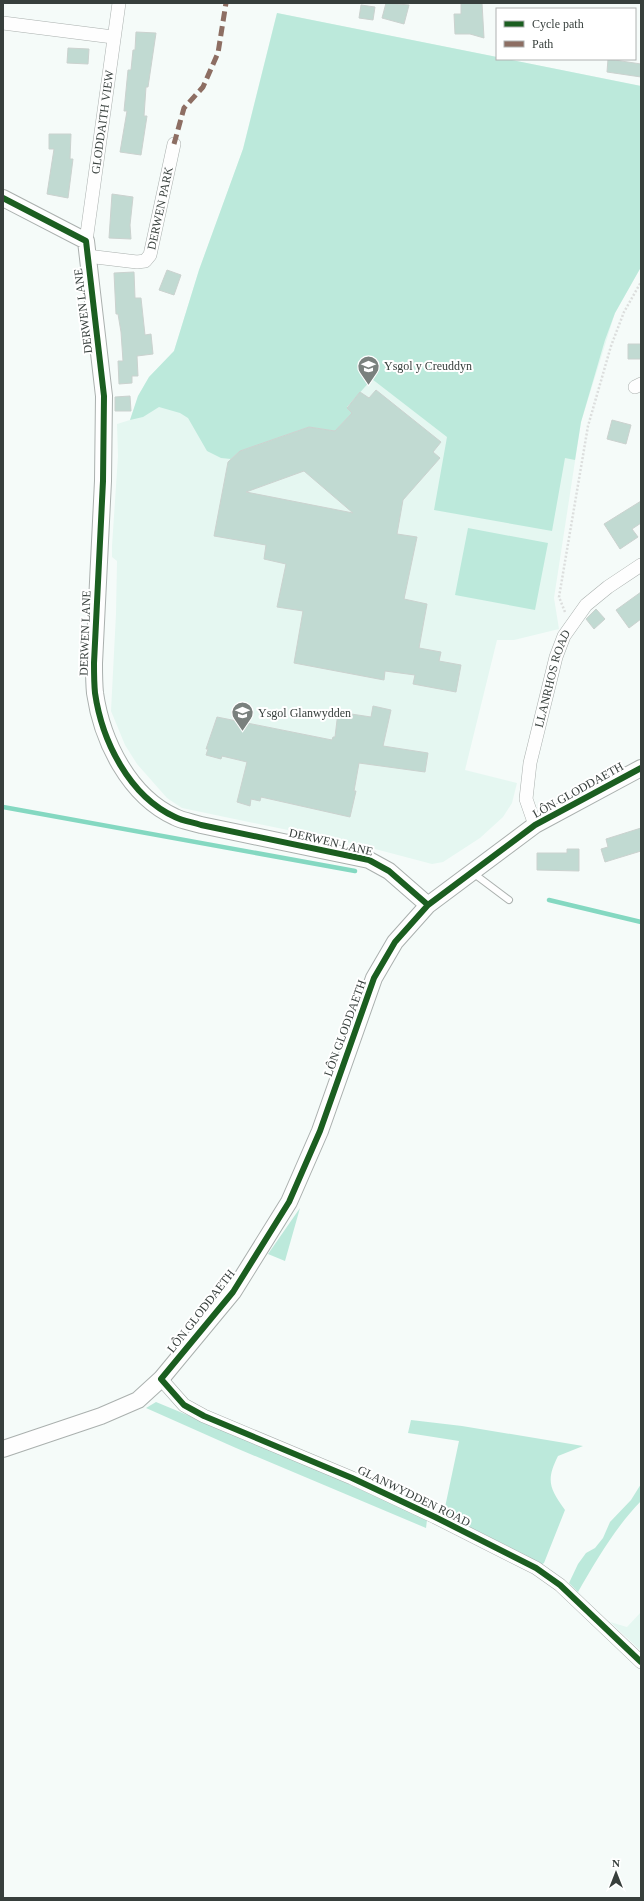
<svg xmlns="http://www.w3.org/2000/svg" width="644" height="1901" font-family="Georgia,serif">
  <style>
    .built { fill: #e5f7f1 }
    .green { fill: #bce9db }
    .lines { fill: none; stroke-linecap: round; stroke-linejoin: round }
    .stream { stroke: #84d8c1; stroke-width: 4.5 }
    .building { fill: #c1dad2; stroke: #cbd2cf; fill-rule: evenodd }
    .service-casing { stroke: #aab0ae; stroke-width: 8 }
    .minor-casing { stroke: #aab0ae; stroke-width: 14 }
    .tertiary-casing { stroke: #aab0ae; stroke-width: 18 }
    .path { stroke: #dcdedd; stroke-width: 2.5; stroke-dasharray: 2 2; stroke-linecap: butt }
    .service { stroke: #fefefe; stroke-width: 6 }
    .minor { stroke: #fefefe; stroke-width: 13 }
    .tertiary { stroke: #fefefe; stroke-width: 16 }
    .quiet { stroke: #8d6e63; stroke-width: 5; stroke-dasharray: 10 5; stroke-linecap: butt }
    .cycleway-casing { stroke: #fff; stroke-width: 8 }
    .cycleway { stroke: #1b5e20; stroke-width: 6 }
    .labels { text-anchor: middle; stroke-width: 4; stroke-linejoin: round; paint-order: stroke }
    .street-label { font-size: 12px; fill: #373f3c; stroke: #fff }
    .poi-label { font-size: 12px; fill: #373f3c; stroke: #fff; text-anchor: start }
  </style>
  <rect width="100%" height="100%" fill="#f5fbf9"/>
  <path class="built" d="M277 13 497 57V59H507L641 86V267L615 313 581 422 554 598 559 629 514 640H497L465 770 517 783 512 803 503 817 480 838 443 862 432 864 360 845 182 808 167 798 137 764 125 745 111 711 116 614 117 561 112 557V546L118 456 117 424 130 420 138 396 149 377 174 351 199 270 243 149Z
    M641 1612V1651L610 1622 627 1627Z"/>
  <path class="green" d="M277 13 497 57V59H507L641 86V267L615 313 605 340 581 422 575 460 565 458 552 531 434 510 447 437 372 379 347 407 352 413 335 431 309 427 240 451 231 459 221 458 207 451 188 418 180 413 159 407 143 417 130 420 138 396 149 377 174 351 199 270 243 149Z
    M468 528 548 543 535 610 455 595Z
    M300 1208 285 1261 268 1254Z
    M156 1402 303 1463 427 1520 426 1528 236 1448 146 1408Z
    M411 1420 462 1426 583 1446 558 1456C546 1480 549 1488 565 1510L544 1563 536 1568 441 1520 444 1512 459 1441 408 1433Z
    M641 1484V1501C615 1528 597 1559 578 1592L569 1583 578 1564 586 1553 595 1548 603 1538 610 1522 631 1500Z"/>
  <g class="lines">
    <path class="stream" d="M3 807 355 871
      M549 900 641 922"/>
  </g>
  <path class="building" d="M386 3 409 5 404 24 382 18Z
    M461 3H482L484 38 470 34H455L454 14H461Z
    M361 5 375 7 373 20 359 18Z
    M136 32 156 33 148 87H146L144 116H147L141 155 120 152 127 111H124L128 70H131L133 50H135Z
    M68 48 89 49 88 64 67 63Z
    M608 59 641 64V77L607 72Z
    M49 134H71L70 159H73L68 198 47 194 54 149H49Z
    M112 194 133 197 130 225 131 239 109 238Z
    M167 270 181 275 174 295 159 290Z
    M134 272 135 298H141L145 335 151 334 153 354 137 356 138 376H132V383L119 384 118 361H123L121 332 118 314H116L114 273Z
    M628 344H641V359H628Z
    M376 390 441 442 433 452 440 458 403 500 397 534 417 537 404 599 427 604 419 648 441 652 439 661 461 665 456 692 413 684 415 675 385 671 384 680 294 663 303 611 277 607 286 564 264 559 266 545 214 536 228 462 240 451 309 427 335 431 352 413 347 408 360 392 369 398ZM304 471 353 513 246 492Z
    M130 396 131 411H115V397Z
    M612 420 631 425 626 444 607 439Z
    M641 501V523L632 529 638 537 620 549 604 524Z
    M641 592V619L629 628 616 610Z
    M596 609 605 619 594 629 586 619Z
    M373 706 391 710 383 746 428 753 425 772 359 763 354 791H356L350 817 261 797 260 801 251 799 250 806 237 802 247 762 222 756 221 759 206 755 208 749H206L217 717 332 740 333 737H335L338 712 371 717Z
    M641 828V851L605 862 601 849 608 847 606 839Z
    M567 849H579V871L537 870V853H567Z"/>
  <g class="lines">
    <defs>
      <path id="service" d="M473 873 509 900"/>
      <g id="minor">
        <path d="M3 23 113 37"/>
        <path id="s1" d="M86 241 119 3"/>
        <path id="s2" d="M87 256 137 262 145 261 150 255 174 144"/>
        <path d="M635 387 641 384"/>
        <path id="s3" d="M535 825 526 799 530 763 556 657 564 636 586 605 608 587 641 565"/>
        <path d="M161 1379 184 1405 204 1416 352 1478 435 1517 536 1568 560 1585 641 1662"/>
      </g>
      <path id="tertiary" d="M3 198 86 241 104 396 103 481 94 663C94 673 94 683 95 693 102 741 129 796 175 817 183 821 192 822 201 825L369 860 389 871 428 905
        M3 1449 101 1416 138 1400 161 1379 233 1292 289 1202 320 1131 374 978 395 942 428 905 535 825 641 768"/>
    </defs>
    <use href="#service" class="service-casing"/>
    <use href="#minor" class="minor-casing"/>
    <use href="#tertiary" class="tertiary-casing"/>
    <path class="path" d="M565 612 559 597 588 426 611 346 624 312 641 282"/>
    <use href="#service" class="service"/>
    <use href="#minor" class="minor"/>
    <use href="#tertiary" class="tertiary"/>
    <path class="quiet" d="M174 144 184 108 203 87 218 53 226 3"/>
    <defs>
      <path id="cycleway" d="M3 198 86 241 104 396 103 481 94 663C94 673 94 683 95 693 102 741 129 796 175 817 183 821 192 822 201 825L369 860 389 871 428 905
        M641 768 535 825 428 905 395 942 374 978 320 1131 289 1202 233 1292 161 1379 184 1405 204 1416 352 1478 435 1517 536 1568 560 1585 641 1662"/>
    </defs>
    <use href="#cycleway" class="cycleway-casing"/>
    <use href="#cycleway" class="cycleway"/>
  </g>
  <defs>
    <symbol id="school-pin" viewBox="-11 -11 22 30"><path d="M0 17L-7.5 6A9.5 9.5 0 1 1 7.5 6Z" fill="#7a817e" stroke="#fff"/><path d="M0-5L7-2L0 1L-7-2ZM-4 1L0 2.5L4 1V4Q0 6-4 4Z" fill="#fff"/></symbol>
  </defs>
  <g fill-rule="evenodd">
    <use href="#school-pin" x="356" y="354" width="25" height="34"/>
    <use href="#school-pin" x="230" y="700" width="25" height="34"/>
  </g>
  <g class="labels">
    <g class="street-label">
      <text dy="4" stroke="none"><textPath href="#s1" startOffset="120">GLODDAITH VIEW</textPath></text>
      <text dy="4" stroke="none"><textPath href="#s2" startOffset="114">DERWEN PARK</textPath></text>
      <text transform="translate(83 311) rotate(-97)" y="4">DERWEN LANE</text>
      <text transform="translate(85 633) rotate(-88)" y="4">DERWEN LANE</text>
      <text dy="4" stroke="none"><textPath href="#s3" startOffset="151">LLANRHOS ROAD</textPath></text>
      <text transform="translate(578 790) rotate(-29)" y="4">LÔN GLODDAETH</text>
      <text transform="translate(331 842) rotate(13)" y="4">DERWEN LANE</text>
      <text transform="translate(345 1028) rotate(-70)" y="4">LÔN GLODDAETH</text>
      <text transform="translate(201 1311) rotate(-52)" y="4">LÔN GLODDAETH</text>
      <text transform="translate(414 1496) rotate(26)" y="4">GLANWYDDEN ROAD</text>
    </g>
    <g class="poi-label">
      <text x="384" y="370">Ysgol y Creuddyn</text>
      <text x="258" y="717">Ysgol Glanwydden</text>
    </g>
  </g>
  <rect width="644" height="1901" fill="none" stroke="#373f3c" stroke-width="8"/>
  <rect x="496" y="8" width="140" height="52" fill="#ffffff" stroke="#afb2b1"/>
  <rect x="504" y="21" width="20" height="6" fill="#1b5e20" stroke="#afb2b1"/>
  <text x="532" y="28" font-size="12" fill="#373f3c">Cycle path</text>
  <rect x="504" y="41" width="20" height="6" fill="#8d6e63" stroke="#afb2b1"/>
  <text x="532" y="48" font-size="12" fill="#373f3c">Path</text>
  <g transform="translate(616 1873)" stroke="#ffffff" stroke-width="3" paint-order="stroke">
  <path d="M0-3L7 15L0 10L-7 15Z" fill="#373f3c"/>
  <text y="-6" font-size="11" font-weight="bold" text-anchor="middle" fill="#373f3c">N</text>
  </g>
</svg>
